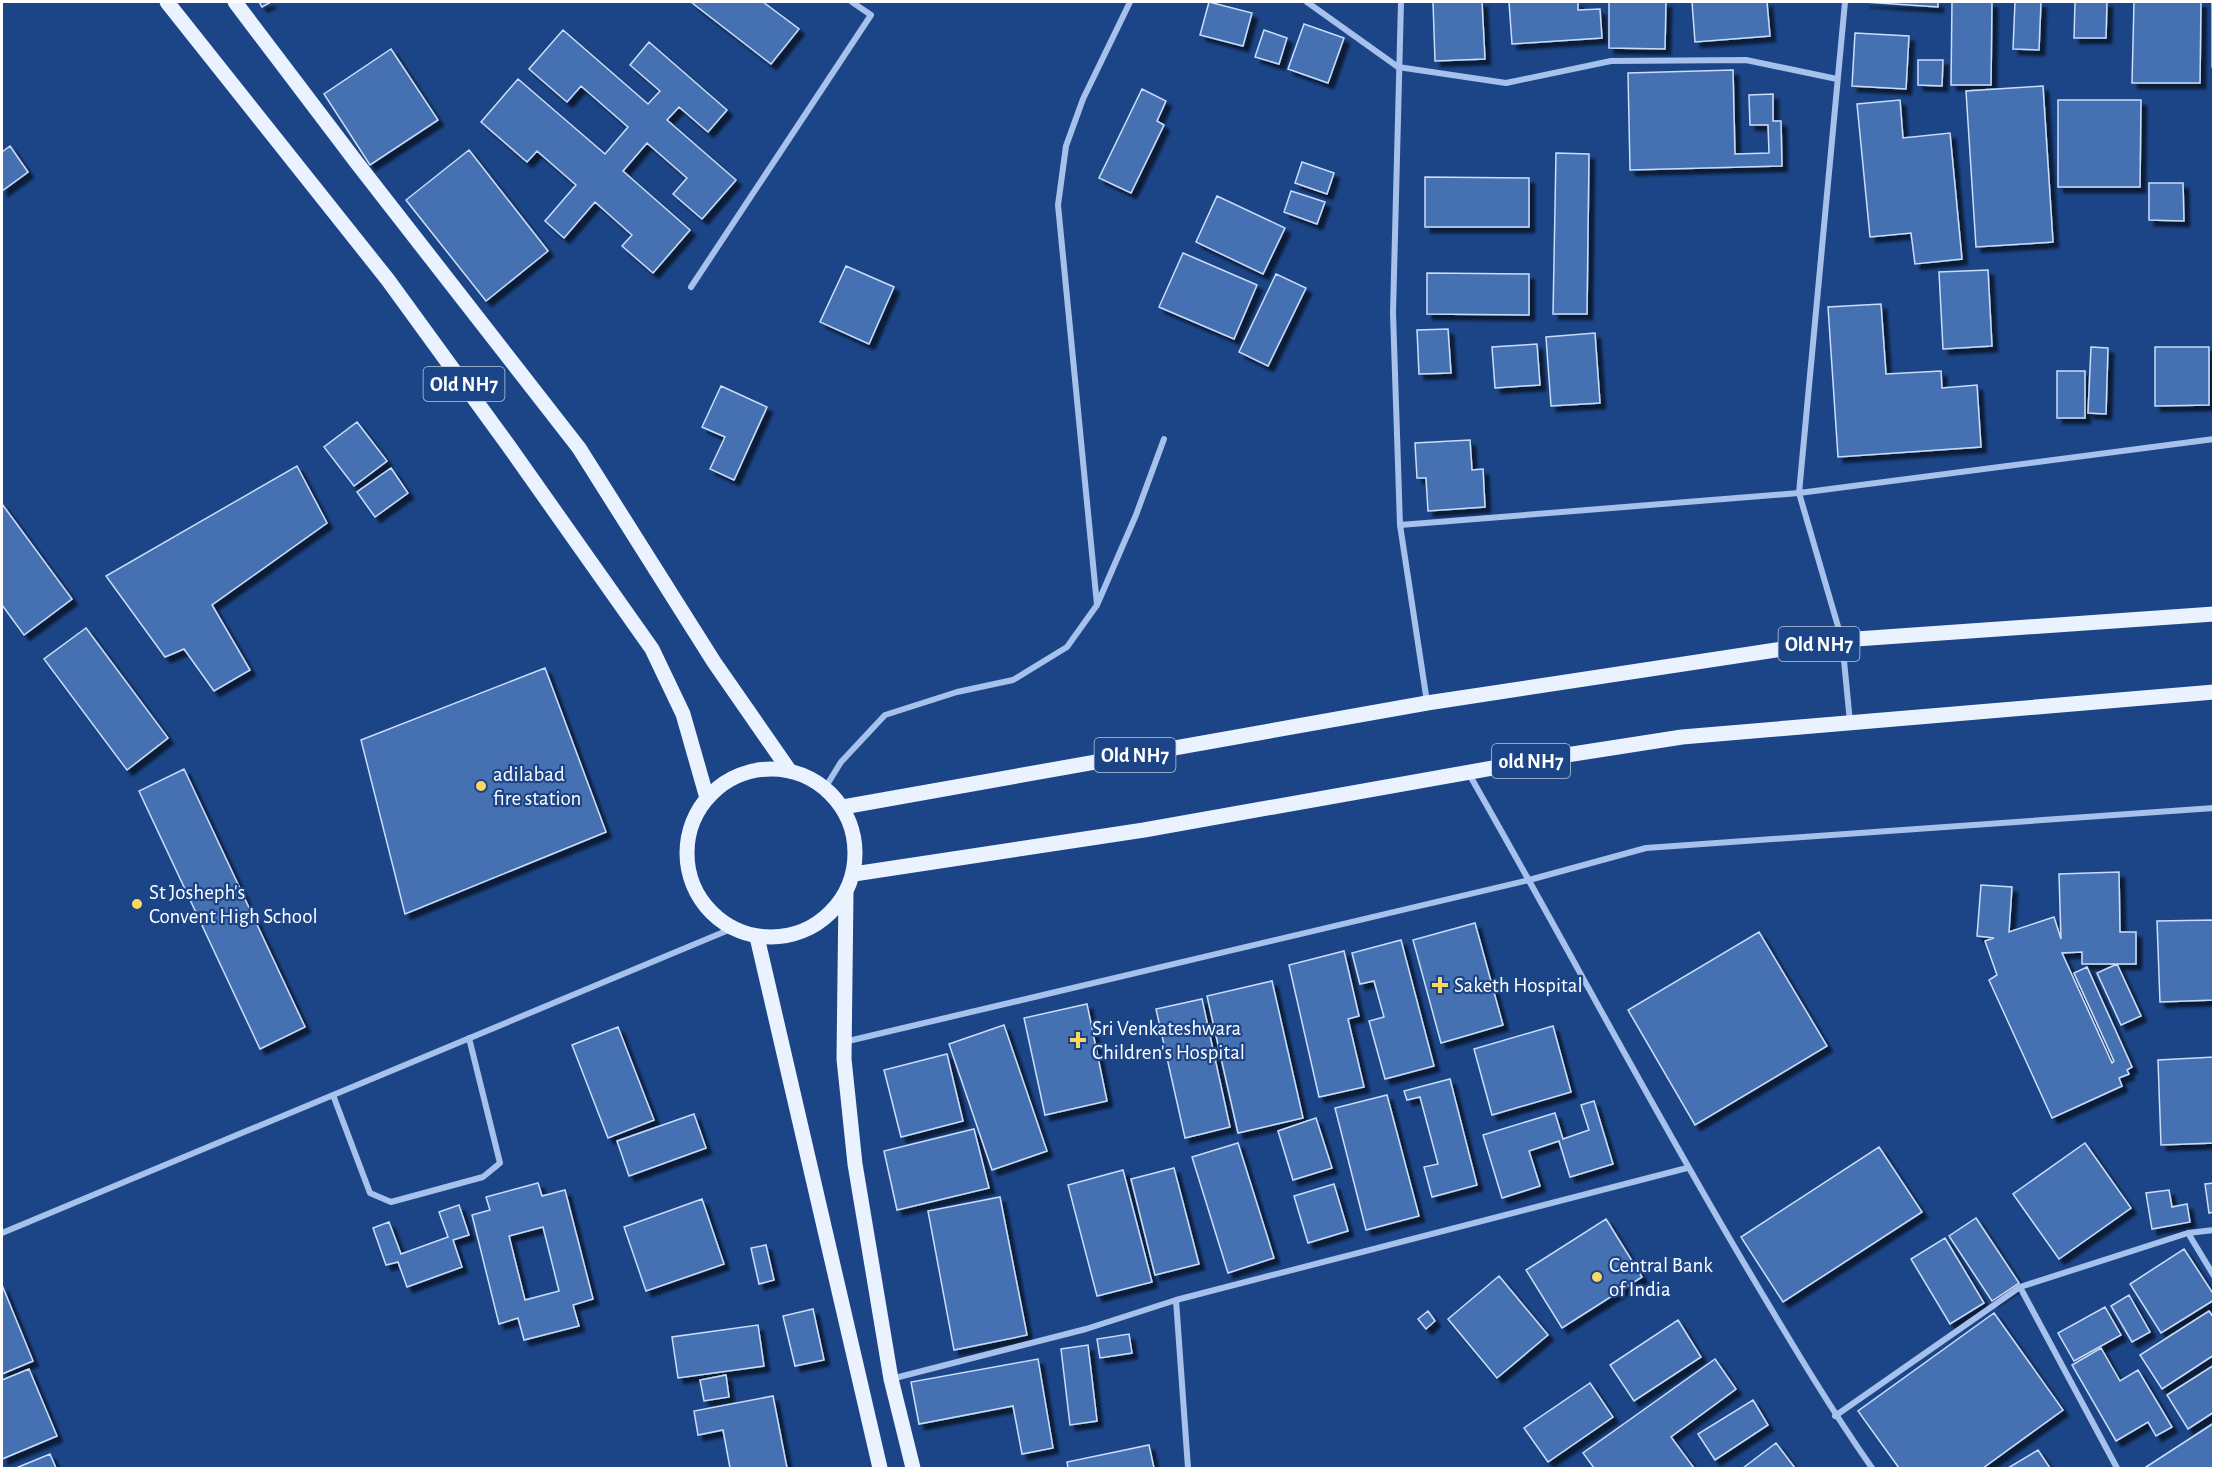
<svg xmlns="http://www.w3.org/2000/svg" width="2215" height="1470" font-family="'Alegreya Sans',sans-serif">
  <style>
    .building { fill: #446fb1; stroke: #caddf9; stroke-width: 1.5; fill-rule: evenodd; filter: url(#shadow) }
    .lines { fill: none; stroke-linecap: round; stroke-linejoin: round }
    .minor { stroke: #a5c1ec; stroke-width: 6 }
    .primary { stroke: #eaf1ff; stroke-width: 15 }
    .poi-dot { fill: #fcd862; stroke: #1c4588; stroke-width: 2 }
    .labels { text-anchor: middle; stroke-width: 4.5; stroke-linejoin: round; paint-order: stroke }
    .shield { fill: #1c4588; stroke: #bbc7db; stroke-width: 1.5 }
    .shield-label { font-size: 20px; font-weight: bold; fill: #fff }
    .poi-label { font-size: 21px; fill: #fff; stroke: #1c4588; text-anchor: start }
  </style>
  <defs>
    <filter id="shadow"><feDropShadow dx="5.5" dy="5.5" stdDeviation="1.5" flood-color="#0009"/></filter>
  </defs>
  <rect width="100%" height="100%" fill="#1c4588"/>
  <path class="building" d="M259 2H271L262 7Z
    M691 2H763L799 29 771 64Z
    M1209 2 1252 13 1243 46 1200 35Z
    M1433 2H1482L1485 59 1435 61Z
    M1509 2H1578V10L1600 9 1602 38 1512 44Z
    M1609 2H1666L1665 49 1609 48Z
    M1692 2H1767L1770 36 1695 42Z
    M1864 2H1938V7Z
    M1952 2H1992L1991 85H1951Z
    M2015 2H2041L2039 50 2013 49Z
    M2075 2H2107L2106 38H2074Z
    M2134 2H2201L2200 83H2132Z
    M2212 2H2214V68L2212 67Z
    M1304 24 1344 38 1328 83 1288 69Z
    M563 30 648 104 660 91 630 65 649 42 727 110 708 132 679 107 667 120 736 180 702 219 673 194 687 178 647 143 623 171 690 230 653 273 622 246 632 235 595 202 564 238 545 221 576 185 537 151 527 162 481 122 518 79 605 154 628 127 581 86 567 102 529 69Z
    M1264 30 1287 38 1279 64 1255 57Z
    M1855 33 1909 36 1906 89 1852 86Z
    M391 49 438 120 370 165 324 94Z
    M1918 60H1943L1942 86 1918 85Z
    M1733 70 1735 154 1769 153 1768 125H1750L1749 95 1773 94V121H1781L1782 166 1630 170 1628 73Z
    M2043 86 2053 242 1976 247 1966 91Z
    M1142 89 1166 101 1157 121 1164 125 1131 193 1099 178Z
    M1900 100 1903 138 1950 133 1962 259 1915 264 1911 233 1870 237 1857 104Z
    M2058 100H2141L2140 187H2058Z
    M10 146 28 172 2 191V152Z
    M469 150 548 251 486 301 406 200Z
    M1556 153 1589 154 1587 314H1553Z
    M1302 162 1334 173 1327 194 1295 183Z
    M1425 177 1529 178V227H1425Z
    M2149 183H2183L2184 221 2149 220Z
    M1291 191 1325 202 1317 224 1284 212Z
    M1217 196 1285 228 1263 274 1196 242Z
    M1183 253 1257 285 1234 339 1159 307Z
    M846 266 894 287 869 344 820 322Z
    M1988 270 1992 346 1943 349 1939 272Z
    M1427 273 1529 274V315L1427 314Z
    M1276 274 1306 288 1268 366 1239 352Z
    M1881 304 1886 374 1941 371 1942 388 1977 385 1981 447 1838 457 1828 307Z
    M1448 329 1451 373 1419 374 1417 330Z
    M1595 333 1600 403 1551 406 1546 337Z
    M1537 344 1540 385 1495 388 1492 347Z
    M2091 347 2108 348 2106 414 2088 413Z
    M2155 347H2209V405L2155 406Z
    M2057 371H2085V418H2057Z
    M721 386 767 407 734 480 710 469 725 437 702 427Z
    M357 422 387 461 354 486 324 447Z
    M1470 440 1472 470 1483 469 1485 507 1428 511 1426 478H1417L1415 443Z
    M297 466 327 523 212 605 250 670 214 691 184 649 165 657 106 576Z
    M391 468 408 493 375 517 357 492Z
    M2 504 72 599 24 635 2 605Z
    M86 628 168 738 127 770 44 659Z
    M545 668 606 832 405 914 361 740Z
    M184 769 305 1027 260 1049 139 791Z
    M2119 872 2120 932H2136V964H2082V952L2062 953 2112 1063 2114 1061 2074 973 2087 967 2132 1067 2127 1070 2129 1074 2119 1078 2122 1086 2052 1118 1989 980 1997 975 1985 941 1994 938 1977 936 1981 885 2012 887 2009 932 2054 917 2061 939 2059 874Z
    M2214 920V1000L2160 1002 2157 921Z
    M1475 923 1503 1025 1441 1043 1413 940Z
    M1759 932 1827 1046 1695 1125 1628 1010Z
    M1401 940 1434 1066 1385 1079 1369 1021 1384 1017 1374 981 1360 984 1352 953Z
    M1344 951 1359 1016 1348 1019 1364 1087 1319 1097 1289 965Z
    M2117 964 2141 1016 2121 1025 2097 973Z
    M1272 981 1303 1118 1238 1133 1207 996Z
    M1202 999 1230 1127 1185 1138 1156 1009Z
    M1087 1004 1107 1101 1045 1115 1024 1018Z
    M1004 1025 1047 1151 992 1170 949 1044Z
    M1553 1026 1571 1092 1492 1115 1474 1049Z
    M618 1027 654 1120 608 1138 572 1045Z
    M947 1054 963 1121 901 1137 884 1070Z
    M2214 1057V1143L2161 1145 2158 1060Z
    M1450 1079 1477 1185 1432 1197 1424 1167 1438 1164 1420 1097 1407 1100 1404 1091Z
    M1387 1095 1419 1216 1366 1230 1335 1108Z
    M1594 1101 1613 1164 1570 1177 1559 1141 1529 1151 1540 1186 1502 1198 1483 1135 1555 1113 1563 1139 1589 1130 1581 1105Z
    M694 1114 706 1148 629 1176 617 1141Z
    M1316 1118 1332 1168 1293 1180 1278 1131Z
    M974 1129 989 1188 897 1210 884 1151Z
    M1238 1143 1274 1258 1228 1273 1192 1157Z
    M2085 1143 2131 1208 2059 1259 2013 1194Z
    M1879 1147 1922 1212 1783 1302 1741 1237Z
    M1174 1168 1199 1264 1155 1275 1131 1179Z
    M1123 1170 1152 1282 1097 1296 1068 1185Z
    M538 1183 542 1196 565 1190 593 1299 573 1305 579 1326 524 1340 518 1318 499 1324 472 1215 490 1210 486 1197ZM543 1227 559 1291 525 1300 509 1236Z
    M2214 1183V1212L2209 1213 2205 1184Z
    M1334 1184 1348 1231 1308 1243 1294 1196Z
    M2169 1190 2172 1207 2187 1204 2190 1222 2152 1229 2146 1193Z
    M1000 1197 1027 1335 954 1350 928 1211Z
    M702 1199 724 1264 646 1291 624 1227Z
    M459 1205 469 1235 453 1240 462 1267 407 1287 398 1262 386 1265 373 1228 389 1222 401 1254 448 1237 439 1212Z
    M1976 1218 2019 1283 1992 1301 1949 1236Z
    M1606 1219 1642 1277 1562 1328 1526 1270Z
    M1945 1238 1984 1303 1950 1324 1911 1259Z
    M766 1245 774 1280 759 1284 751 1248Z
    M2184 1249 2214 1295V1300L2161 1333 2130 1284Z
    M1499 1276 1548 1335 1497 1378 1448 1319Z
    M2 1285 33 1361 2 1374Z
    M2129 1295 2150 1332 2132 1342 2111 1306Z
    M2105 1307 2121 1335 2074 1361 2058 1333Z
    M813 1309 824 1360 795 1366 783 1316Z
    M1428 1311 1435 1321 1426 1329 1418 1319Z
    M2209 1311 2214 1318V1355L2162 1389 2140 1355Z
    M1994 1313 2063 1410 1983 1468H1899L1858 1411Z
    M1678 1320 1701 1357 1634 1401 1610 1365Z
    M758 1325 764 1366 678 1378 672 1337Z
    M1129 1334 1132 1353 1100 1358 1097 1339Z
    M1088 1345 1097 1421 1070 1425 1061 1349Z
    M2101 1348 2120 1381 2138 1370 2172 1427 2156 1436 2148 1422 2116 1441 2072 1365Z
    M1038 1359 1053 1448 1022 1454 1013 1406 919 1424 911 1382Z
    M1715 1359 1736 1389 1671 1437 1694 1468H1594L1583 1453Z
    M2214 1365V1412L2188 1429 2167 1395Z
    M29 1369 57 1436 2 1459V1380Z
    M726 1375 729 1397 704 1401 700 1380Z
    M1590 1383 1613 1417 1548 1462 1524 1428Z
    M773 1396 787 1468H730L723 1430 698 1435 694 1411Z
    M1753 1400 1768 1425 1715 1460 1698 1434Z
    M2214 1423V1468H2147L2146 1467Z
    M1776 1443 1795 1468H1743Z
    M1149 1445 1154 1468H1068L1067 1462Z
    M2038 1450 2050 1468H2008Z
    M50 1454 56 1468H16Z"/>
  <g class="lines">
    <path class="minor" d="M1307 2 1398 67 1506 83 1611 61 1746 60 1837 79
      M1401 2 1393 313 1400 525 1427 702
      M1845 2 1799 493 1842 640 1850 722
      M691 287 871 15 852 2
      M1400 525 1799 493 2214 439
      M1097 605 1058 205 1066 146 1083 99 1130 2
      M1469 774C1565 942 1655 1114 1754 1280 1792 1344 1830 1408 1872 1468
      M825 788 841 762 885 715 957 692 1013 680 1067 647 1097 605 1136 515 1164 439
      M844 1042 1529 880 1646 848 2214 808
      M333 1095 370 1193 391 1202 483 1177 500 1163 469 1038
      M2 1233 731 929
      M2188 1233 2214 1276
      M1176 1300 1188 1468
      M891 1379 1086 1329 1176 1300 1687 1168
      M1835 1416 2020 1287
      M2117 1468 2020 1287 2188 1233 2214 1230"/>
    <path class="primary" d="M167 2 388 280 508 445 652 649 683 714 707 798
      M235 2 357 163 579 448 714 662 789 770
      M687 853a84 84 0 1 1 168 0a84 84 0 1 1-168 0Z
      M843 807 1427 703 1842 640 2214 614
      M854 874 1144 830 1560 756 1682 737 2214 692
      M846 893 844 1059 855 1164 891 1379 913 1468
      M757 937 880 1468"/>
  </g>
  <g class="poi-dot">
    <circle cx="481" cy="786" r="6"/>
    <circle cx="137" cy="904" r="6"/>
    <path d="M1437 976h6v6h6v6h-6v6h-6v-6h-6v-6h6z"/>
    <path d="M1075 1031h6v6h6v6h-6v6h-6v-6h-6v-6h6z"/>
    <circle cx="1597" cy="1277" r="6"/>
  </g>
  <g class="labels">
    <g class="shield">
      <rect x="423.5" y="367" width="81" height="34" rx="4.5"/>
      <rect x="1778.5" y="627" width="81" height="34" rx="4.5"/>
      <rect x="1094.5" y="738" width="81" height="34" rx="4.5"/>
      <rect x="1492" y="744" width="78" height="34" rx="4.5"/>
    </g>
    <g class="shield-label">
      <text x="464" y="391">Old NH7</text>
      <text x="1819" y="651">Old NH7</text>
      <text x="1135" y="762">Old NH7</text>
      <text x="1531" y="768">old NH7</text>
    </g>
    <g class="poi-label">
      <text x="493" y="781">adilabad<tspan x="493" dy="24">fire station</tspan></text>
      <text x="149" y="899">St Josheph's<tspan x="149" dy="24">Convent High School</tspan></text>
      <text x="1454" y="992">Saketh Hospital</text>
      <text x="1092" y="1035">Sri Venkateshwara<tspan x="1092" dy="24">Children's Hospital</tspan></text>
      <text x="1609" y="1272">Central Bank<tspan x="1609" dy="24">of India</tspan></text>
    </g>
  </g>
  <rect width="2215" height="1470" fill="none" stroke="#ffffff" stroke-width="6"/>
</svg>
